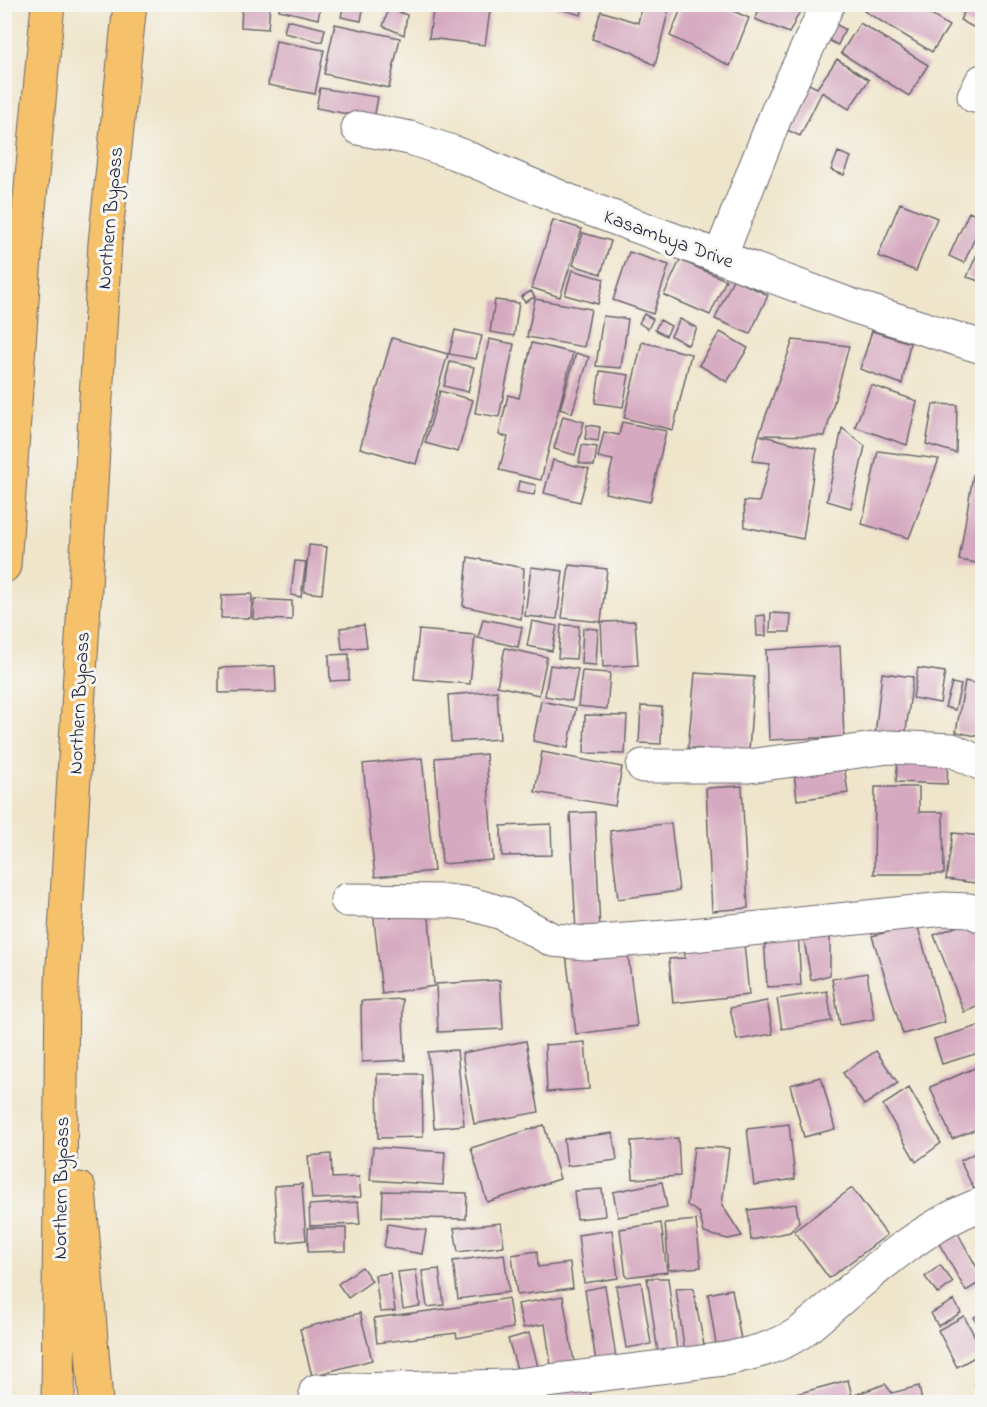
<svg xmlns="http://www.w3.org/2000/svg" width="987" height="1407" font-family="'Indie Flower',sans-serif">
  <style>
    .green { fill: #b6d279; stroke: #6c7a5a; stroke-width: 1.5 }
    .building { fill: #d5a9bf }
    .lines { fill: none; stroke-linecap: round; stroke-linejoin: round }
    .minor-casing { stroke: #6a666d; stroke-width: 35 }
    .highway-casing { stroke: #6a666d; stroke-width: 35 }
    .minor { stroke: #fff; stroke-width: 33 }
    .highway { stroke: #f5c16b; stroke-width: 33 }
    .labels { text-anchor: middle; stroke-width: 6; stroke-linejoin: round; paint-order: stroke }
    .street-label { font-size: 20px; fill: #22223b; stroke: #f6f6f2 }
  </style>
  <rect width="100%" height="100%" fill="#f6f6f2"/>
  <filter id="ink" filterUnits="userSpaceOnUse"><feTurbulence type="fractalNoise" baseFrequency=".0167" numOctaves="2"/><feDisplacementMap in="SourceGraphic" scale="12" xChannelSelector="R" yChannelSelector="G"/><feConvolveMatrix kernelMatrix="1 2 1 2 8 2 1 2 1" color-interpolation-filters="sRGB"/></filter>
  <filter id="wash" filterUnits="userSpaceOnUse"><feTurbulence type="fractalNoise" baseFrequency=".008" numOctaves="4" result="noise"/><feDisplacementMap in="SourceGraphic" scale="24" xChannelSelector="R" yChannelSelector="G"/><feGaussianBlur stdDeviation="1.35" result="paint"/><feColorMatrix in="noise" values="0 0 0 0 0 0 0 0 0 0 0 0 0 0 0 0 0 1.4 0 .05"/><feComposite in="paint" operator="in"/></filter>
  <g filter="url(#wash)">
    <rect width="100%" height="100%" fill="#efe5ca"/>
    <path class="green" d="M5 4 10 5 5 73 4 5Z"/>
    <g id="blocks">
      <path class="building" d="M242 4H270L268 29 241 27Z
        M280 4H321L318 19 279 10Z
        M344 4H364L361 21 341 17Z
        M434 4H491L485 45 429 38Z
        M543 4H584L581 15Z
        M642 4H670L655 66 632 52 592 39 601 11 638 23Z
        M683 4H717L749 18 730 66 670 36Z
        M867 4H914L949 26 932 52 864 11Z
        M969 4H982V26L980 31 960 20Z
        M762 5H803L789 33 755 19Z
        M389 8 407 15 404 35 383 26Z
        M287 20 325 29 322 42 284 33Z
        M860 23 928 65 909 96 841 53Z
        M335 24 400 38 389 88 324 74Z
        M835 24 845 29 838 45 828 40Z
        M276 41 324 50 315 94 268 85Z
        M837 59 869 80 849 109 822 92 800 136 783 128 805 82 817 88Z
        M320 88 378 97 374 119 316 108Z
        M838 152 851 157 844 175 831 170Z
        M900 203 937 218 916 271 878 256Z
        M969 212 982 218V221L964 263 949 256Z
        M553 220 582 229 560 297 532 288Z
        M583 233 611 241 601 274 573 265Z
        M982 242V282L967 277Z
        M629 252 669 265 653 314 613 300Z
        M680 260 726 280 710 315 664 295Z
        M572 270 604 279 598 304 565 295Z
        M733 279 768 295 750 334 715 319Z
        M531 291 535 297 525 302 521 297Z
        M535 299 591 309 584 347 527 337Z
        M495 300 519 303 514 336 490 332Z
        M644 314 653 319 648 329 639 323Z
        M603 316 628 319 621 368 596 366Z
        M680 319 697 328 688 345 671 336Z
        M660 320 671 326 666 336 655 330Z
        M455 330 482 336 476 359 449 354Z
        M872 331 910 343 902 384 860 369Z
        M720 332 748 348 727 382 699 365Z
        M392 338 448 354 416 464 360 448Z
        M489 339 514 344 499 417 475 413Z
        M793 340 849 346 825 436 759 435Z
        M642 342 691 354 673 430 624 418Z
        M532 343 573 353 541 480 499 470 508 437 499 435 508 395 519 398Z
        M576 353 589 357 572 413 560 409Z
        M450 362 474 367 468 392 444 386Z
        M600 371 629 375 623 407 595 403Z
        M871 385 917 401 907 445 855 427Z
        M440 391 473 400 458 452 425 443Z
        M933 404 957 405 956 453 926 444Z
        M563 416 584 422 575 455 554 449Z
        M622 422 666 431 650 502 605 493 613 460 598 457 604 432 619 435Z
        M587 425 600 427 598 441 585 439Z
        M842 428 865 446 851 508 827 501Z
        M759 435 817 449 803 539 745 527 744 501 759 502 770 463 752 461Z
        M582 445 597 447 594 466 579 463Z
        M878 451 939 459 909 538 862 524Z
        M553 460 589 469 580 502 544 493Z
        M973 475 982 477V564L959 560Z
        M519 481 536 485 534 495 517 492Z
        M309 545 327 547 322 594 304 592Z
        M468 557 524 568 521 619 463 606Z
        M295 561 306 562 301 597 291 595Z
        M569 565 607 569 601 622 562 618Z
        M531 567 563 571 557 619 525 616Z
        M252 594 251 618H221L222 595Z
        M254 599 292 601V620L253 619Z
        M771 613 791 614 790 632H770Z
        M765 615 766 636H757L756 616Z
        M483 619 522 627 518 647 478 638Z
        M532 621 557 626 552 651 527 646Z
        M635 621 638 665 603 667 601 622Z
        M364 625 367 647 342 649 340 628Z
        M561 625 579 626 576 659 558 658Z
        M583 628 598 629 596 665 581 664Z
        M419 630 475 635 470 684 414 679Z
        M840 646 844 737 769 740 766 650Z
        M505 648 547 657 539 695 497 686Z
        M349 654V680L330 681 329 655Z
        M550 665 578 669 572 701 545 696Z
        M275 666 276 692 219 693V668Z
        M918 668 945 672 940 703 913 698Z
        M582 671 610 673 607 709 578 706Z
        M695 673 754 677 749 752 688 748Z
        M882 673 913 677 905 738 875 735Z
        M965 681 982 685V737L956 732Z
        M952 683 961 685 955 710 945 707Z
        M497 691 500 739 451 742 448 695Z
        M541 701 576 708 568 748 533 741Z
        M641 706 662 707 661 744 639 743Z
        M585 715 627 716 625 754 584 753Z
        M542 752 622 767 615 806 535 792Z
        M486 754 493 860 442 864 435 758Z
        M898 756 948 759 947 784 896 782Z
        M422 758 434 871 375 877 363 764Z
        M844 765 848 793 797 800 794 772Z
        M742 786 748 908 712 911 706 788Z
        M875 787H919V812H943L944 874H874Z
        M595 812 600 932 576 933 570 813Z
        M671 823 679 891 618 899 610 831Z
        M551 824 552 855 502 856 501 826Z
        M953 833 982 836V884L946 879Z
        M428 903 434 986 382 994 373 910Z
        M977 919 982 933V1005L964 1012 934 935Z
        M917 924 945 1022 903 1034 872 936Z
        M830 929V975L811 980 803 934Z
        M798 933 801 985 767 987 764 935Z
        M684 943H744L749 995 673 1003 669 959 685 958Z
        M627 947 637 1026 576 1034 566 954Z
        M867 973 874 1019 840 1025 832 979Z
        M500 980 503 1029 438 1032 436 984Z
        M827 991 832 1021 782 1029 777 999Z
        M402 999 405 1060 362 1062 361 1001Z
        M767 1001 773 1034 737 1040 730 1008Z
        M982 1025V1052L942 1064 934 1039Z
        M526 1041 539 1112 474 1124 462 1053Z
        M585 1042 589 1089 547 1092 545 1045Z
        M457 1050 464 1125 434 1128 428 1052Z
        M876 1051 898 1083 864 1105 843 1073Z
        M982 1065V1127L952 1139 930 1087Z
        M377 1074H422L423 1137 378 1138Z
        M821 1077 835 1129 804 1137 790 1085Z
        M909 1088 941 1143 916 1162 883 1105Z
        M789 1124 795 1179 754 1185 747 1129Z
        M544 1125 560 1179 487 1202 471 1148Z
        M613 1133 617 1160 567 1166 564 1139Z
        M678 1138 680 1176 633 1179 631 1141Z
        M373 1147 445 1152 443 1185 370 1180Z
        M694 1147 729 1148 722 1205 742 1236 728 1239 704 1233 699 1213 687 1205Z
        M982 1149V1185L974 1189 960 1161Z
        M331 1154 332 1178 359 1177 361 1197 312 1199 308 1156Z
        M662 1182 667 1207 618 1217 613 1192Z
        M302 1184 306 1240 278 1243 274 1186Z
        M852 1188 887 1235 829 1278 794 1231Z
        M602 1189 605 1216 577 1219 574 1191Z
        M383 1191 467 1193 466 1219 382 1217Z
        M358 1202 360 1224 310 1226 309 1205Z
        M796 1204 799 1222 790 1232 751 1240 748 1210Z
        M696 1220 701 1267 669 1270 665 1223Z
        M501 1223 504 1246 458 1252 454 1228Z
        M661 1223 667 1272 626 1277 620 1229Z
        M388 1224 426 1230 422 1254 384 1247Z
        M308 1228H346V1251L308 1252Z
        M612 1230 618 1278 584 1283 578 1235Z
        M956 1230 982 1277V1281L966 1291 937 1240Z
        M537 1251 538 1267 570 1263 573 1288 517 1295 512 1255Z
        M504 1254 509 1292 458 1299 453 1261Z
        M940 1265 953 1282 938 1294 925 1277Z
        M362 1267 372 1281 348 1298 338 1284Z
        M439 1269 444 1305 427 1307 422 1271Z
        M416 1270 420 1306 403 1309 398 1272Z
        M390 1273 395 1311 380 1312 375 1275Z
        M647 1278H668L677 1350 658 1352Z
        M641 1282 651 1344 626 1348 616 1286Z
        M605 1286 617 1364 597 1368 585 1290Z
        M693 1288 704 1345 685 1353 676 1289Z
        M732 1289 741 1340 716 1344 708 1294Z
        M563 1296 575 1368 552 1372 545 1324 523 1328 518 1304Z
        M508 1298 513 1328 457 1338 456 1333 377 1343 374 1318 452 1308Z
        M954 1300 961 1313 938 1326 931 1313Z
        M360 1313 372 1360 312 1376 300 1329Z
        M982 1313V1336L974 1317Z
        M964 1316 982 1350V1353L957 1367 938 1330Z
        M529 1333 539 1370 519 1376 508 1339Z
        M848 1380 852 1396 885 1384 892 1393 919 1386 922 1402H775L774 1400Z
        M982 1381V1402H981L975 1384Z
        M586 1383 594 1402H540Z"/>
    </g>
  </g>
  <g filter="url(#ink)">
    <use href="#blocks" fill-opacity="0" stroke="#6a666d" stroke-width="1.5"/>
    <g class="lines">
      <defs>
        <path id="minor" d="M974 96 982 81
          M358 128 410 138 455 153 574 203 853 306 982 347
          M720 257 778 110 828 4
          M643 766H749L889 747 952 750 982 764
          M347 900 447 901 471 904 502 913 553 940 586 943 692 935 944 909 969 910 982 916
          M316 1391 508 1386 725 1359C753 1353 777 1348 801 1332 858 1286 912 1230 982 1204"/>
        <path id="highway" d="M4 566 26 241 48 4
          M79 1189 96 1402
          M58 1402 62 983 105 243 130 4"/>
      </defs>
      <use href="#minor" class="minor-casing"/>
      <use href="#highway" class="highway-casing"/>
      <use href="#minor" class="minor"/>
      <use href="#highway" class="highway"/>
    </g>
  </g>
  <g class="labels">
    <g class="street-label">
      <text transform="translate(109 218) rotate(-85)" y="7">Northern Bypass</text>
      <text transform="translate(669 238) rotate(20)" y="7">Kasambya Drive</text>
      <text transform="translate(78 703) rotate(-87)" y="7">Northern Bypass</text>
      <text transform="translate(60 1188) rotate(-89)" y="7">Northern Bypass</text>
    </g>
  </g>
  <rect width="987" height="1407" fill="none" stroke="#f6f6f2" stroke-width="24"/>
</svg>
